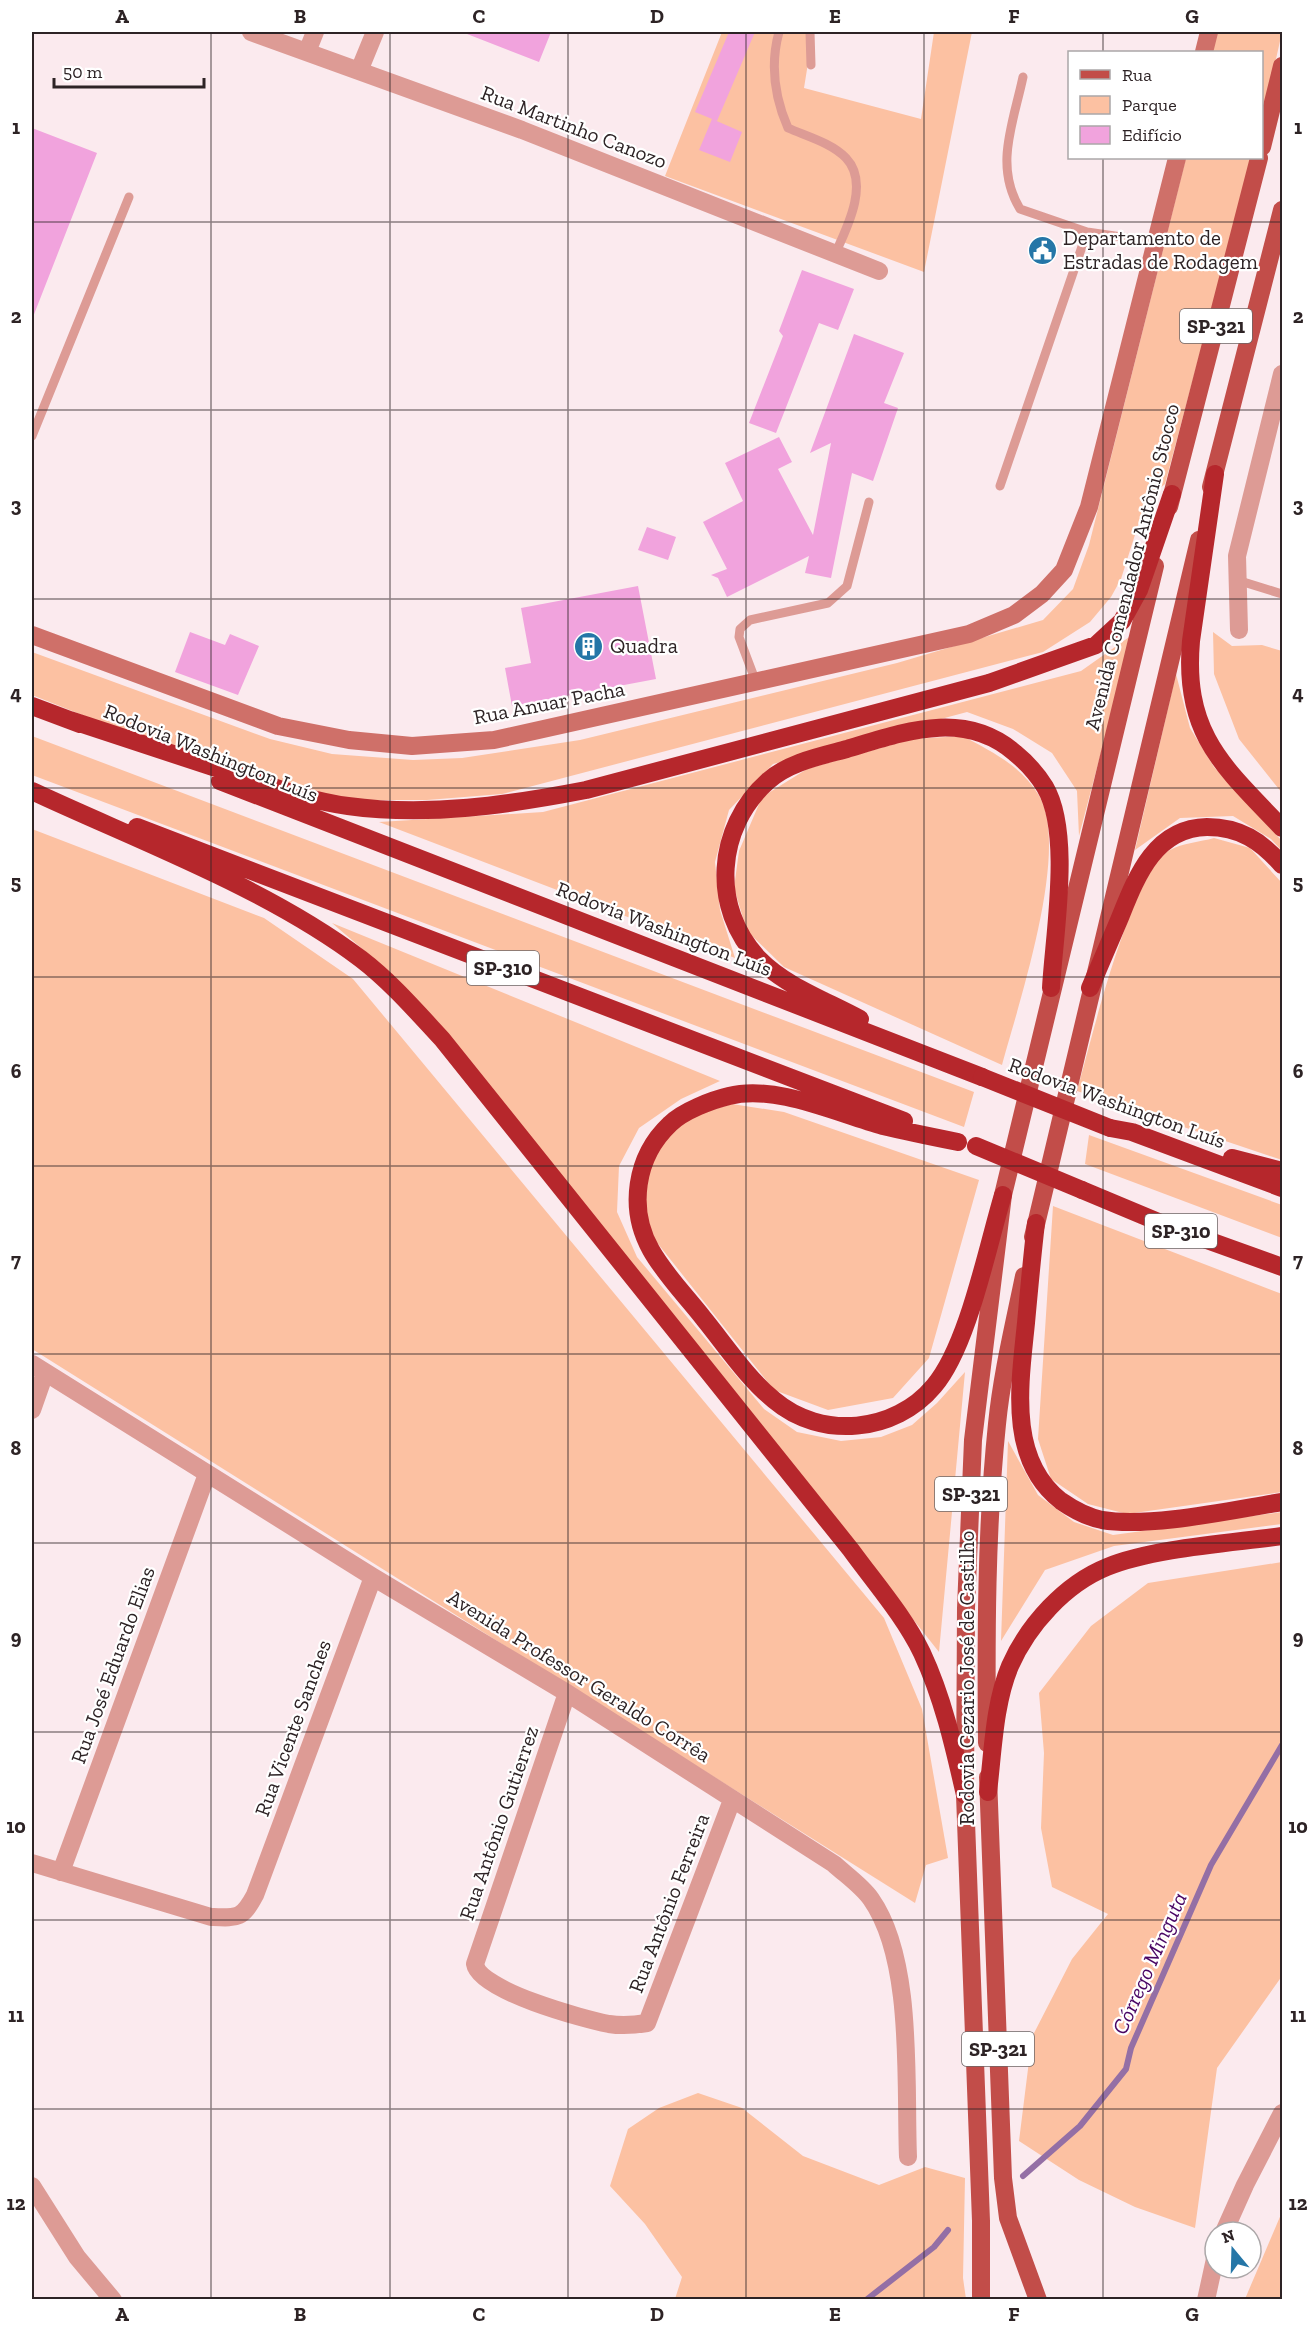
<svg xmlns="http://www.w3.org/2000/svg" width="1314" height="2331" font-family="'Zilla Slab',serif">
  <style>
    .green { fill: #fcc1a2 }
    .lines { fill: none; stroke-linecap: round; stroke-linejoin: round }
    .stream { stroke: #946fa5; stroke-width: 6 }
    .building { fill: #f1a3dd }
    .lane { stroke: #dd9b95; stroke-width: 9 }
    .street { stroke: #dd9b95; stroke-width: 18 }
    .secondary { stroke: #cf7069; stroke-width: 18 }
    .primary { stroke: #c24d49; stroke-width: 18 }
    .highway { stroke: #b6272c; stroke-width: 18 }
    .highway-bridge { stroke: #b6272c; stroke-width: 18 }
    .grid { fill: none; stroke: #2d2325; stroke-width: 1.5; stroke-opacity: 0.55 }
    .labels { text-anchor: middle; stroke-width: 4.5; stroke-linejoin: round; paint-order: stroke }
    .shield { fill: #fff; stroke: #6c6566; stroke-width: 1.5 }
    .shield-label { font-size: 20px; font-weight: bold; fill: #2d2325 }
    .street-label { font-size: 21px; fill: #2d2325; stroke: #fff }
    .poi-label { font-size: 21px; fill: #2d2325; stroke: #fff; text-anchor: start }
    .water-label { font-size: 22px; font-style: italic; fill: #490664; stroke: #fff }
    .neatline { fill: none; stroke: #2d2325; stroke-width: 2 }
    .grid-label { font-size: 20px; text-anchor: middle; font-weight: bold; fill: #2d2325 }
  </style>
  <rect width="100%" height="100%" fill="#fbeaee"/>
  <path class="green" d="M722 32H813L804 88 921 119 934 32H972L924 272 665 176Z
    M1217 32H1282L1262 122V52H1212Z
    M1186 158H1252L1165 484 1146 500 1121 579 1111 597 1090 622 1043 652 502 794 427 800H344L295 789 135 736 32 695V652L270 739 332 754 413 760 462 758 580 740 897 663 1043 620 1073 589 1089 545Z
    M1213 632 1232 646 1262 645 1282 651V793L1239 739 1214 674Z
    M1132 635 1079 836 1077 791 1052 753 1013 729 967 712 773 764 729 810 715 862 720 910 735 958 379 822 543 812 1081 671Z
    M1176 674 1190 728 1214 767 1282 841V851L1271 839 1233 816 1180 818 1135 850Z
    M32 736 974 1092 964 1127 32 775Z
    M963 736C992 752 1020 765 1038 794 1072 846 1018 1005 1002 1065L784 967 747 931 734 888 739 851 762 797 807 769 912 739Z
    M32 829 264 918 353 979 884 1618 922 1709 948 1858 926 1865 915 1903 32 1349Z
    M1214 838 1250 848 1282 883V1160L1077 1091C1090 1045 1131 872 1170 850 1182 843 1200 842 1214 838Z
    M332 923 720 1081 681 1099 639 1128 619 1166 617 1212 637 1257 764 1409 797 1432 841 1441 881 1437 912 1425 937 1403 965 1372 939 1652 438 1022 387 970Z
    M732 1104 784 1112 979 1180 929 1358 893 1398 828 1410 774 1390 647 1230 640 1179 664 1136 695 1115Z
    M1089 1135 1282 1205V1238L1085 1164Z
    M1053 1206 1282 1294V1492L1127 1514 1088 1504 1051 1479 1038 1439Z
    M1008 1441 1038 1495 1074 1522 1113 1535 1282 1512V1524L1114 1546 1045 1570 1001 1641Z
    M1282 1562V1976L1217 2068 1195 2228 1135 2207 1079 2180 1019 2141 1032 2037 1072 1959 1108 1914 1052 1887 1041 1828 1044 1753 1039 1693 1091 1626 1148 1583Z
    M698 2093 742 2108 803 2156 879 2185 925 2167 965 2178 963 2278 966 2299H675L682 2277 645 2224 610 2186 628 2129 659 2108Z
    M1282 2212V2299H1245Z"/>
  <g class="lines">
    <path class="stream" d="M1023 2176 1080 2126 1126 2069 1131 2048 1211 1865 1282 1745
      M866 2300 934 2247 948 2230"/>
  </g>
  <path class="building" d="M462 32H551L539 62Z
    M729 32H755L717 121 695 112Z
    M712 119 742 132 730 162 699 150Z
    M32 128 97 153 33 317H32Z
    M802 270 854 289 838 330 819 323 776 433 749 423 783 336 779 331Z
    M854 334 904 353 884 403 898 408 873 481 852 473 831 578 805 573 809 556 727 597 718 578 711 575 727 569 703 522 743 501 725 463 779 437 792 462 778 469 813 535 831 443 810 453Z
    M647 527 676 537 668 560 638 550Z
    M638 586 656 679 512 706 505 668 531 663 521 608Z
    M190 632 225 645 230 634 259 646 238 695 175 672Z"/>
  <g class="lines">
    <path class="lane" d="M779 32C770 65 774 96 788 128 806 136 832 143 846 158 870 183 847 228 835 254
      M810 32 811 65
      M1023 77C1013 124 994 166 1020 209L1087 232
      M32 436 129 197
      M1000 486 1087 232 1156 242
      M1237 580 1282 594
      M756 682 739 637 740 629 750 620 828 603 847 586 869 502"/>
    <path class="street" d="M251 32 522 130 879 271
      M307 52 315 32
      M359 71 375 32
      M1239 630 1237 556 1282 374
      M32 1364 373 1577 567 1693 834 1864C846 1875 862 1886 871 1899 914 1960 905 2083 908 2157
      M32 1410 45 1373
      M567 1693 475 1964C479 1991 584 2019 609 2024 622 2026 635 2025 647 2023L732 1800
      M32 1863 211 1917C238 1918 242 1919 255 1895L373 1577
      M61 1872 207 1474
      M32 2186 77 2257 113 2300
      M1224 2232 1245 2185 1282 2113
      M1206 2300 1215 2259"/>
    <path class="secondary" d="M1204 52 1209 32
      M32 635 278 726 349 740 412 746 494 740 969 634 1014 615 1042 594 1064 570 1089 507 1177 158"/>
    <path class="primary" d="M1262 147 1282 66
      M1211 487 1282 210
      M1169 507 1259 158
      M1033 1237 1199 540
      M987 1743C986 1637 986 1530 997 1424 1002 1374 1014 1325 1024 1276
      M988 1777 1003 2178 1008 2218 1038 2300
      M981 2300V2221L965 1795 966 1608 973 1440 1003 1195 1155 566"/>
    <path class="highway" d="M1215 474 1191 641C1183 734 1223 766 1282 828
      M32 706 80 724
      M70 720C125 738 180 756 234 774 271 786 309 801 348 806 428 817 508 805 586 790L989 683 1096 645 1122 621 1139 590 1172 494
      M220 781 982 1077
      M32 791C139 841 267 888 361 959 391 982 416 1011 442 1039L851 1550C875 1583 904 1616 922 1653 943 1698 954 1747 965 1795
      M137 827 904 1121
      M1090 988C1100 965 1109 943 1119 920 1136 878 1154 828 1207 827 1240 827 1261 841 1282 865
      M860 1019C827 1001 785 986 759 959 710 908 716 827 768 781 789 762 821 756 847 749 904 732 964 709 1015 753 1026 762 1037 774 1045 787 1072 833 1054 934 1051 988
      M1110 1128 1132 1132 1282 1188
      M958 1142C933 1137 908 1132 883 1126 838 1114 776 1084 729 1096 712 1100 683 1111 670 1124 635 1157 628 1209 651 1250 665 1275 687 1297 704 1319 726 1346 747 1378 774 1400 821 1440 895 1433 934 1386 968 1346 987 1248 1003 1195
      M1232 1158 1282 1171
      M1082 1190 1168 1226 1282 1267
      M1036 1223C1032 1257 1029 1290 1026 1323 1020 1383 1007 1459 1061 1501 1074 1510 1087 1517 1102 1520 1151 1528 1232 1510 1282 1502
      M988 1792C993 1752 994 1704 1010 1666 1028 1625 1065 1584 1107 1567 1153 1548 1232 1543 1282 1536"/>
    <path class="highway-bridge" d="M982 1077 1110 1128
      M976 1146 1082 1190"/>
  </g>
  <path class="grid" d="M211 32V2300M390 32V2300M568 32V2300M746 32V2300M924 32V2300M1103 32V52M1103 158V2300M32 222H1282M32 410H1282M32 599H1282M32 788H1282M32 977H1282M32 1166H1282M32 1354H1282M32 1543H1282M32 1732H1282M32 1920H1282M32 2109H1282"/>
  <defs>
    <symbol id="civic-disc" viewBox="-11 -11 22 22"><circle r="9.5" fill="#2576a7" stroke="#fff"/><path d="M-.6-6.5H3V-4.5H.6V-3L4-1V1h2V6H-6V1h2V-1L-.6-3ZM-1.2 2.5V6h2.4V2.5Z" fill="#fff"/></symbol>
    <symbol id="building-disc" viewBox="-11 -11 22 22"><circle r="9.5" fill="#2576a7" stroke="#fff"/><path d="M-4-6H4V6H1V3H-1V6H-4ZM-2.5-4.3h1.7v1.8h-1.7ZM.8-4.3h1.7v1.8H.8ZM-2.5-1h1.7V.8h-1.7ZM.8-1h1.7V.8H.8Z" fill="#fff"/></symbol>
  </defs>
  <g fill-rule="evenodd">
    <use href="#civic-disc" x="1026" y="234" width="33" height="33"/>
    <use href="#building-disc" x="572" y="630" width="33" height="33"/>
  </g>
  <g class="labels">
    <g class="shield">
      <rect x="1180" y="309" width="72" height="34" rx="4.5"/>
      <rect x="467" y="951" width="72" height="34" rx="4.5"/>
      <rect x="1145" y="1214" width="72" height="34" rx="4.5"/>
      <rect x="935" y="1477" width="72" height="34" rx="4.5"/>
      <rect x="962" y="2032" width="72" height="34" rx="4.5"/>
    </g>
    <g class="shield-label">
      <text x="1216" y="333">SP-321</text>
      <text x="503" y="975">SP-310</text>
      <text x="1181" y="1238">SP-310</text>
      <text x="971" y="1501">SP-321</text>
      <text x="998" y="2056">SP-321</text>
    </g>
    <g class="street-label">
      <text transform="translate(574 127) rotate(21)" y="7">Rua Martinho Canozo</text>
      <text transform="translate(1132 567) rotate(-76)" y="7">Avenida Comendador Antônio Stocco</text>
      <text transform="translate(549 703) rotate(-11)" y="7">Rua Anuar Pacha</text>
      <text transform="translate(211 753) rotate(22)" y="7">Rodovia Washington Luís</text>
      <text transform="translate(664 929) rotate(21)" y="7">Rodovia Washington Luís</text>
      <text transform="translate(1117 1103) rotate(20)" y="7">Rodovia Washington Luís</text>
      <text transform="translate(113 1665) rotate(-70)" y="7">Rua José Eduardo Elias</text>
      <text transform="translate(579 1676) rotate(32)" y="7">Avenida Professor Geraldo Corrêa</text>
      <text transform="translate(967 1678) rotate(-90)" y="7">Rodovia Cezario José de Castilho</text>
      <text transform="translate(293 1728) rotate(-70)" y="7">Rua Vicente Sanches</text>
      <text transform="translate(499 1823) rotate(-71)" y="7">Rua Antônio Gutierrez</text>
      <text transform="translate(669 1903) rotate(-69)" y="7">Rua Antônio Ferreira</text>
    </g>
    <g class="poi-label">
      <text x="1063" y="245">Departamento de<tspan x="1063" dy="24">Estradas de Rodagem</tspan></text>
      <text x="610" y="653">Quadra</text>
    </g>
    <g class="water-label">
      <text transform="translate(1149 1963) rotate(-66)" y="8">Córrego Minguta</text>
    </g>
  </g>
  <rect width="1314" height="2331" fill="none" stroke="#ffffff" stroke-width="66"/>
  <rect x="1068" y="51" width="195" height="108" fill="#ffffff" stroke="#aba7a8" stroke-width="1.5"/>
  <rect x="1080" y="70" width="30" height="9" fill="#c24d49" stroke="#aba7a8" stroke-width="1.5"/>
  <text x="1122" y="81" font-size="18" fill="#2d2325">Rua</text>
  <rect x="1080" y="96" width="30" height="18" fill="#fcc1a2" stroke="#aba7a8" stroke-width="1.5"/>
  <text x="1122" y="111" font-size="18" fill="#2d2325">Parque</text>
  <rect x="1080" y="126" width="30" height="18" fill="#f1a3dd" stroke="#aba7a8" stroke-width="1.5"/>
  <text x="1122" y="141" font-size="18" fill="#2d2325">Edifício</text>
  <g transform="translate(1233 2250) rotate(341)"><circle r="28" fill="#ffffff" stroke="#aba7a8" stroke-width="1.5"/>
  <path d="M0-4.5L10 22L0 15L-10 22Z" fill="#2576a7"/>
  <text y="-9" font-size="16" font-weight="bold" text-anchor="middle" fill="#2d2325">N</text>
  </g>
  <path d="M54 78v9h150v-9" fill="none" stroke="#2d2325" stroke-width="3"/>
  <text x="63" y="78" font-size="18" fill="#2d2325" stroke="#ffffff" stroke-width="4.5" paint-order="stroke">50 m</text>
  <rect x="33" y="33" width="1248" height="2265" class="neatline"/>
  <g class="grid-label">
    <text x="122" y="23">A</text>
    <text x="300" y="23">B</text>
    <text x="479" y="23">C</text>
    <text x="657" y="23">D</text>
    <text x="835" y="23">E</text>
    <text x="1014" y="23">F</text>
    <text x="1192" y="23">G</text>
    <text x="16" y="134">1</text>
    <text x="1298" y="134">1</text>
    <text x="16" y="323">2</text>
    <text x="1298" y="323">2</text>
    <text x="16" y="512">3</text>
    <text x="1298" y="512">3</text>
    <text x="16" y="700">4</text>
    <text x="1298" y="700">4</text>
    <text x="16" y="889">5</text>
    <text x="1298" y="889">5</text>
    <text x="16" y="1078">6</text>
    <text x="1298" y="1078">6</text>
    <text x="16" y="1267">7</text>
    <text x="1298" y="1267">7</text>
    <text x="16" y="1455">8</text>
    <text x="1298" y="1455">8</text>
    <text x="16" y="1644">9</text>
    <text x="1298" y="1644">9</text>
    <text x="16" y="1833">10</text>
    <text x="1298" y="1833">10</text>
    <text x="16" y="2022">11</text>
    <text x="1298" y="2022">11</text>
    <text x="16" y="2210">12</text>
    <text x="1298" y="2210">12</text>
    <text x="122" y="2321">A</text>
    <text x="300" y="2321">B</text>
    <text x="479" y="2321">C</text>
    <text x="657" y="2321">D</text>
    <text x="835" y="2321">E</text>
    <text x="1014" y="2321">F</text>
    <text x="1192" y="2321">G</text>
  </g>
</svg>
